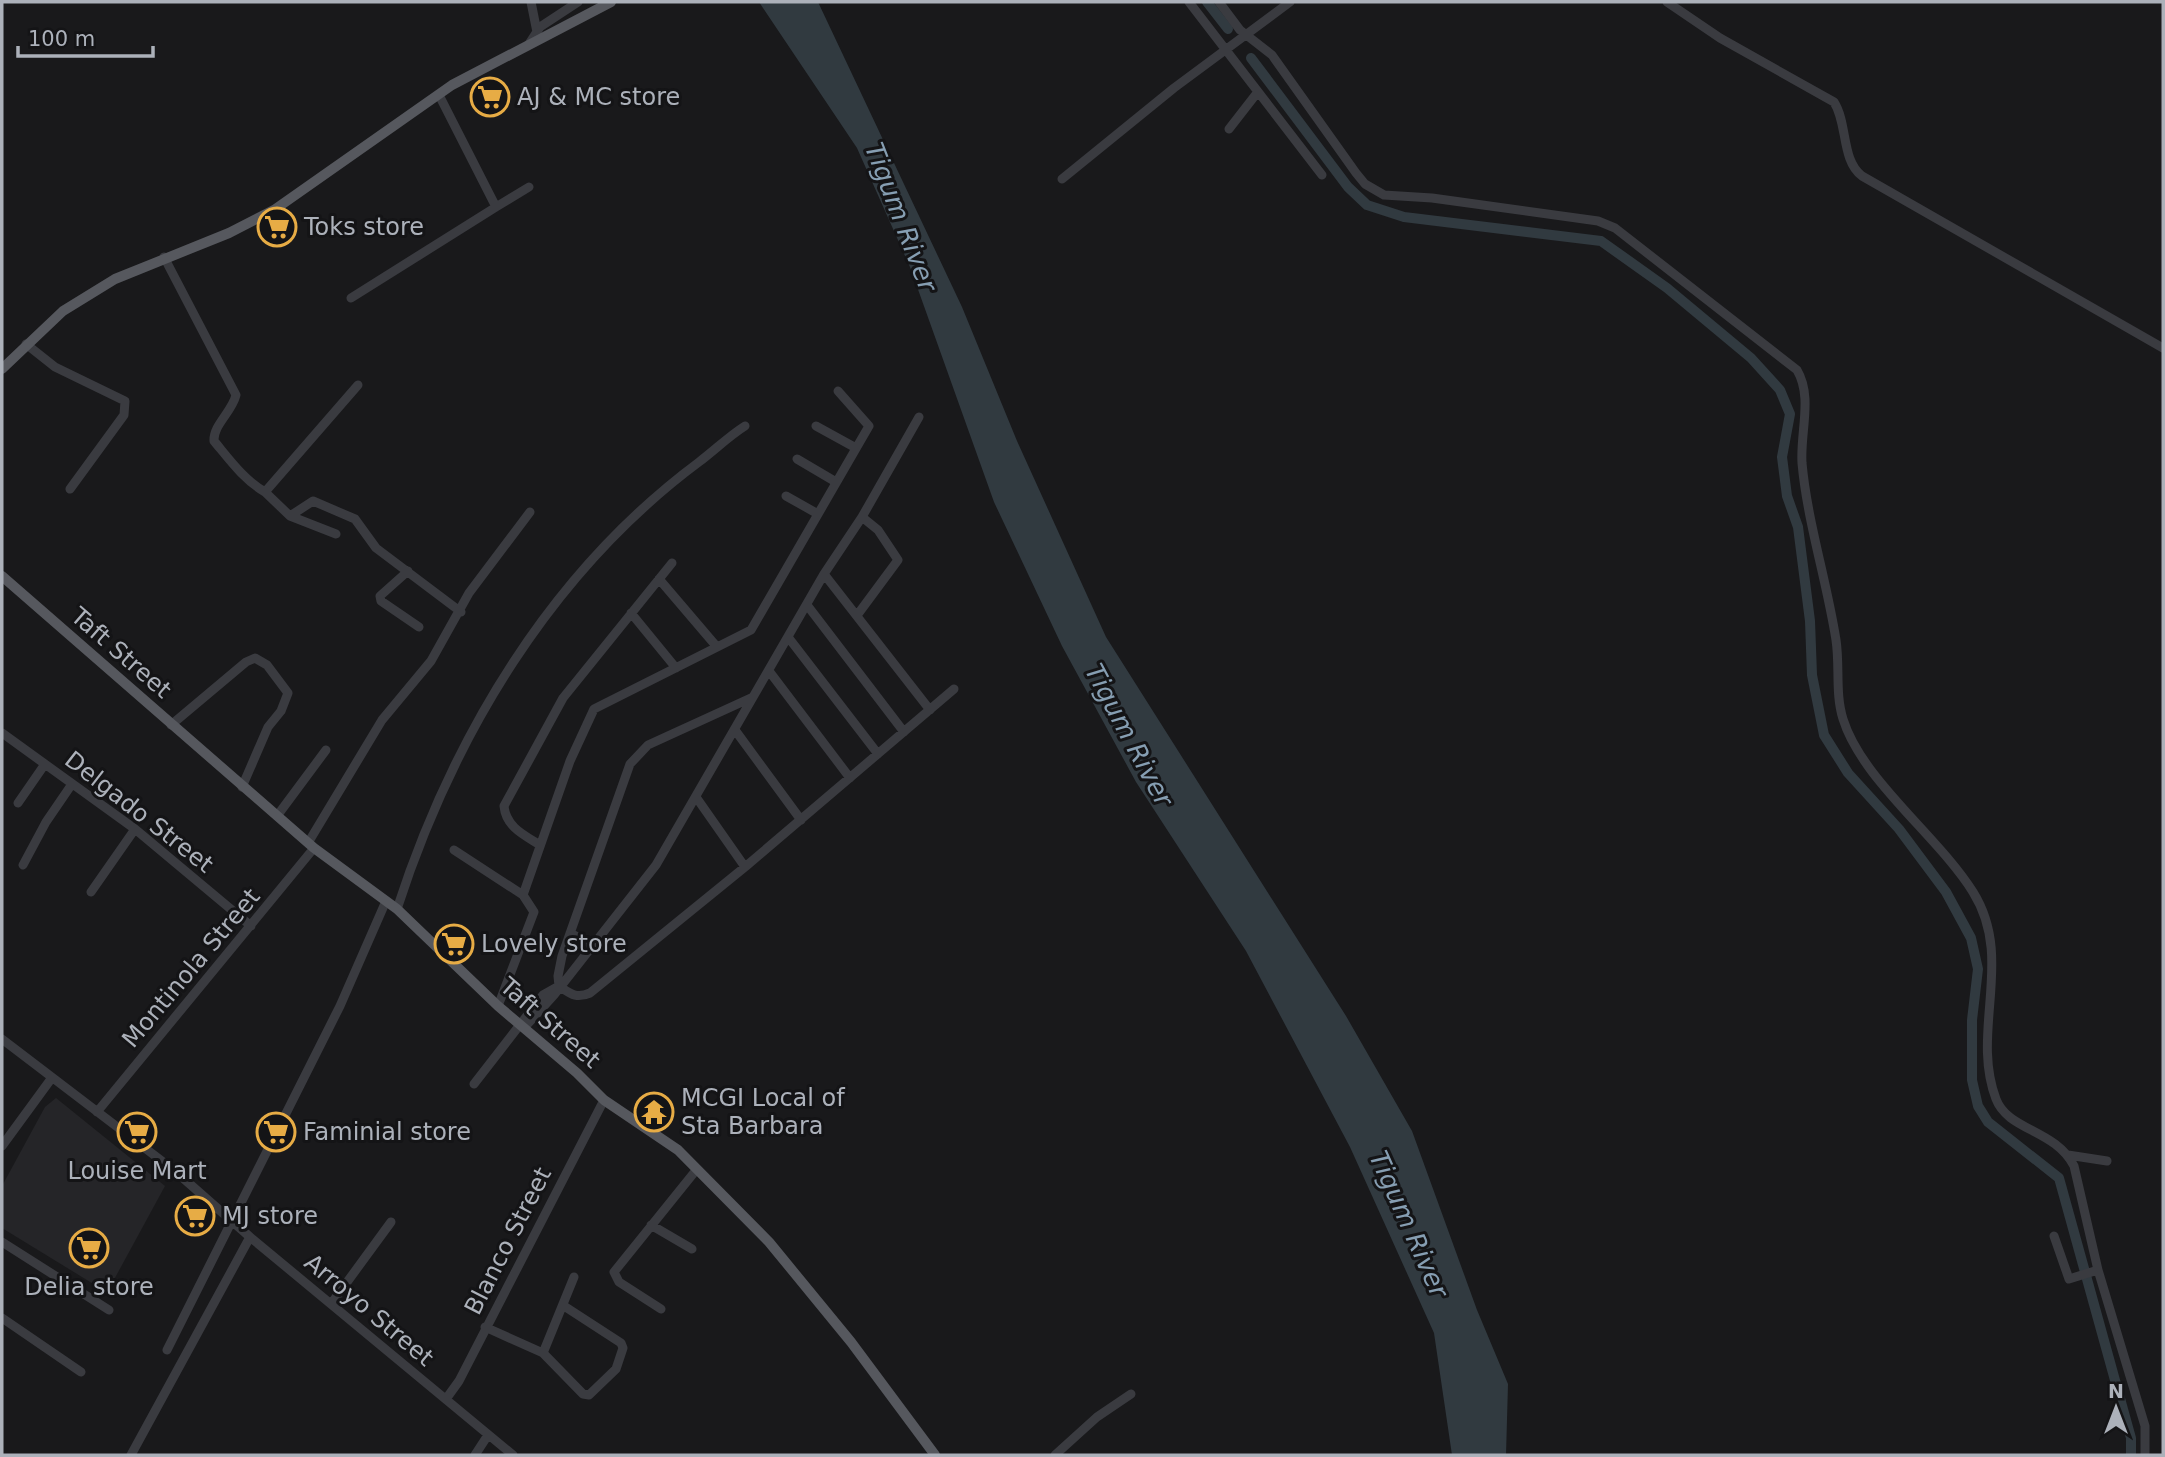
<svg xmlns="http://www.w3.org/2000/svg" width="2165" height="1457" font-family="'DejaVu Sans',sans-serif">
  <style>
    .built { fill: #252528 }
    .water { fill: #313a40 }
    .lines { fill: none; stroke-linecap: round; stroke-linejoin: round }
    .canal { stroke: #313a40; stroke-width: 10 }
    .minor { stroke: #3a3b40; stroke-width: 9 }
    .major { stroke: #56585e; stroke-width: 10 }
    .labels { text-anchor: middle; stroke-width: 6; stroke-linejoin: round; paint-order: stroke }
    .poi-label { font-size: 24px; fill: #acb1ba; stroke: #141416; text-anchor: start }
    .street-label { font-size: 24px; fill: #acb1ba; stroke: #141416 }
    .water-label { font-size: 26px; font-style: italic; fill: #869eb2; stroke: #141416 }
  </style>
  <rect width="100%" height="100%" fill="#19191b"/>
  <path class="built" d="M56 1098 165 1186 110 1287 100 1288 2 1228V1186L45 1107Z"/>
  <path class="water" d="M759 2H818L962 307 1017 441 1106 637 1346 1016 1412 1131 1477 1310 1508 1384 1506 1455H1452L1434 1333 1350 1147 1246 951 1136 782 1062 646 994 502 910 267 857 148Z"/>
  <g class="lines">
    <path class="canal" d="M1207 2 1228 29
      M1251 58 1348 187 1367 205 1404 217 1601 241 1667 288 1751 358 1780 390 1790 414 1782 457 1787 496 1798 527 1810 621 1812 675 1824 735 1848 773 1899 829 1946 892 1971 938 1978 969 1972 1020V1080L1978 1106 1988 1122 2059 1178 2131 1438V1455"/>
    <path class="minor" d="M531 2 537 32
      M1189 2 1322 175
      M1219 2 1240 30 1272 55 1356 173 1365 184 1384 195 1432 198 1598 221 1615 228 1797 370C1813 397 1800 432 1802 463 1807 520 1827 582 1836 640 1840 666 1835 694 1843 719 1862 780 1938 836 1973 892 2015 959 1970 1031 1996 1099 2008 1131 2055 1129 2074 1166L2098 1270 2145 1426V1455
      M1667 2 1720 38 1834 102C1848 124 1841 160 1862 176L2163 348
      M529 44 540 27 578 2
      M439 95 496 207 529 187
      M1229 129 1257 93
      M1062 179 1174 88 1290 2
      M164 257 236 395C232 412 213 425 214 441 229 459 244 480 265 492L358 385
      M351 298 496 207
      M26 344 55 367 125 401 124 415 70 489
      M816 426 856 448
      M797 459 836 482
      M265 492 290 516 336 534
      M786 496 818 514
      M290 516 313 501 355 519 376 548 461 612
      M862 517 919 417
      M408 571 380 596 381 601 419 627
      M824 574 930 710
      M659 579 717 647
      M807 605 904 732
      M631 613 676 668
      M788 637 878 754
      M769 671 850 778
      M753 697 648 745 630 764 562 956 558 976 559 986C571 994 576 999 590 993L745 867 954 689
      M171 725 246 662 255 658 267 665 288 693 281 711 268 727 242 787
      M735 730 801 820
      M2 733 135 829 251 926
      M696 797 745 867
      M18 803 45 764
      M277 816 326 750
      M308 843 382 720 431 661 469 593 530 512
      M540 845C524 835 506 827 504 806L563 698 672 563
      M454 850 523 895
      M23 865 46 822 72 784
      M91 892 135 829
      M397 909C453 736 551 572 699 462 715 450 729 436 745 426
      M570 933 593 945
      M498 1006 534 912 523 895 570 761 594 709 751 630 869 426 838 391
      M524 1028 554 995 656 865 824 574 862 517 878 530 898 560 858 614
      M2 1039 175 1171 250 1237 513 1455
      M474 1084 543 995 559 986
      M97 1112 314 848
      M2 1146 51 1079
      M2068 1155 2107 1161
      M651 1225 692 1249
      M2054 1236 2069 1279 2098 1270
      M2 1242 109 1310
      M331 1304 391 1222
      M661 1309 619 1282 614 1272 697 1169
      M2 1318 81 1372
      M485 1327 543 1353 583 1394 589 1395 616 1369 623 1348 621 1343 564 1306
      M167 1350 340 1006 386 901
      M543 1353 574 1277
      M446 1399 459 1381 604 1100
      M131 1455 250 1237
      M475 1455 488 1435
      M1055 1455 1097 1417 1131 1394"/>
    <path class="major" d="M2 369 63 311 115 279 229 233 274 210 452 85 611 2
      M2 576 314 848 397 909 498 1006 577 1073 604 1100 678 1150 769 1242 851 1342 935 1455"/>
  </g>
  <defs>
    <symbol id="supermarket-ring" viewBox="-11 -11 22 22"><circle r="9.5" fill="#141416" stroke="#e7ac45" stroke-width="1.5"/><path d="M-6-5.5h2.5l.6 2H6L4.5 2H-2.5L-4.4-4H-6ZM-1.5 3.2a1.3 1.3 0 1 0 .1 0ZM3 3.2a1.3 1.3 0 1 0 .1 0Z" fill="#e7ac45"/></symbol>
    <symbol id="temple-ring" viewBox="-11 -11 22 22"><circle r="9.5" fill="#141416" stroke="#e7ac45" stroke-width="1.5"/><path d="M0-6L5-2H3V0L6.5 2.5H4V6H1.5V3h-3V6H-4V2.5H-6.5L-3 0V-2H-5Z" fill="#e7ac45"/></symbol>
  </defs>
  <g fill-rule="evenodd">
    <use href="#supermarket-ring" x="468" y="75" width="44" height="44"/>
    <use href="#supermarket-ring" x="255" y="205" width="44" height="44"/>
    <use href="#supermarket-ring" x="432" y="922" width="44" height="44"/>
    <use href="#temple-ring" x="632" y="1090" width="44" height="44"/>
    <use href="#supermarket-ring" x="115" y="1110" width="44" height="44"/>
    <use href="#supermarket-ring" x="254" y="1110" width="44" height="44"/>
    <use href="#supermarket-ring" x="173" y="1194" width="44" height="44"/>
    <use href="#supermarket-ring" x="67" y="1226" width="44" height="44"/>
  </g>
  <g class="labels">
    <g class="poi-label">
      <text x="517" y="105">AJ &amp; MC store</text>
      <text x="304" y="235">Toks store</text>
      <text x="481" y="952">Lovely store</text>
      <text x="681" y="1106">MCGI Local of<tspan x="681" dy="28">Sta Barbara</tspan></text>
      <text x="303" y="1140">Faminial store</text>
      <text x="137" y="1179" text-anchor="middle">Louise Mart</text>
      <text x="222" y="1224">MJ store</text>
      <text x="89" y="1295" text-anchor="middle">Delia store</text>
    </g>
    <g class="street-label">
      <text transform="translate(121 653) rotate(41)" y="8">Taft Street</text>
      <text transform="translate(139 812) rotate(38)" y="8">Delgado Street</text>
      <text transform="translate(191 968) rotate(-50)" y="8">Montinola Street</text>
      <text transform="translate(550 1023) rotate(41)" y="8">Taft Street</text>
      <text transform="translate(508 1241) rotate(-63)" y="8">Blanco Street</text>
      <text transform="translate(369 1310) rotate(40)" y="8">Arroyo Street</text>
    </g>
    <g class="water-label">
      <text transform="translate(901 217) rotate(69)" y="9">Tigum River</text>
      <text transform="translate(1129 735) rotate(62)" y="9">Tigum River</text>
      <text transform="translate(1409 1224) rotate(66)" y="9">Tigum River</text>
    </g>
  </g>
  <rect width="2165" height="1457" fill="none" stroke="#acb1ba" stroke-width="7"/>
  <g transform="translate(2116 1408)" stroke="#141416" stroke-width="5" paint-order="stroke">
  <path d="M0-5L12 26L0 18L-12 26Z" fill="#acb1ba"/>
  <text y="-10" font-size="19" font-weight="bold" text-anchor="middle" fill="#acb1ba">N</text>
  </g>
  <path d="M18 46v10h135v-10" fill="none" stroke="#acb1ba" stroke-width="3.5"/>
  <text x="28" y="46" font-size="21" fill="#acb1ba" stroke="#141416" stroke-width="5" paint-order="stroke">100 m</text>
</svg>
